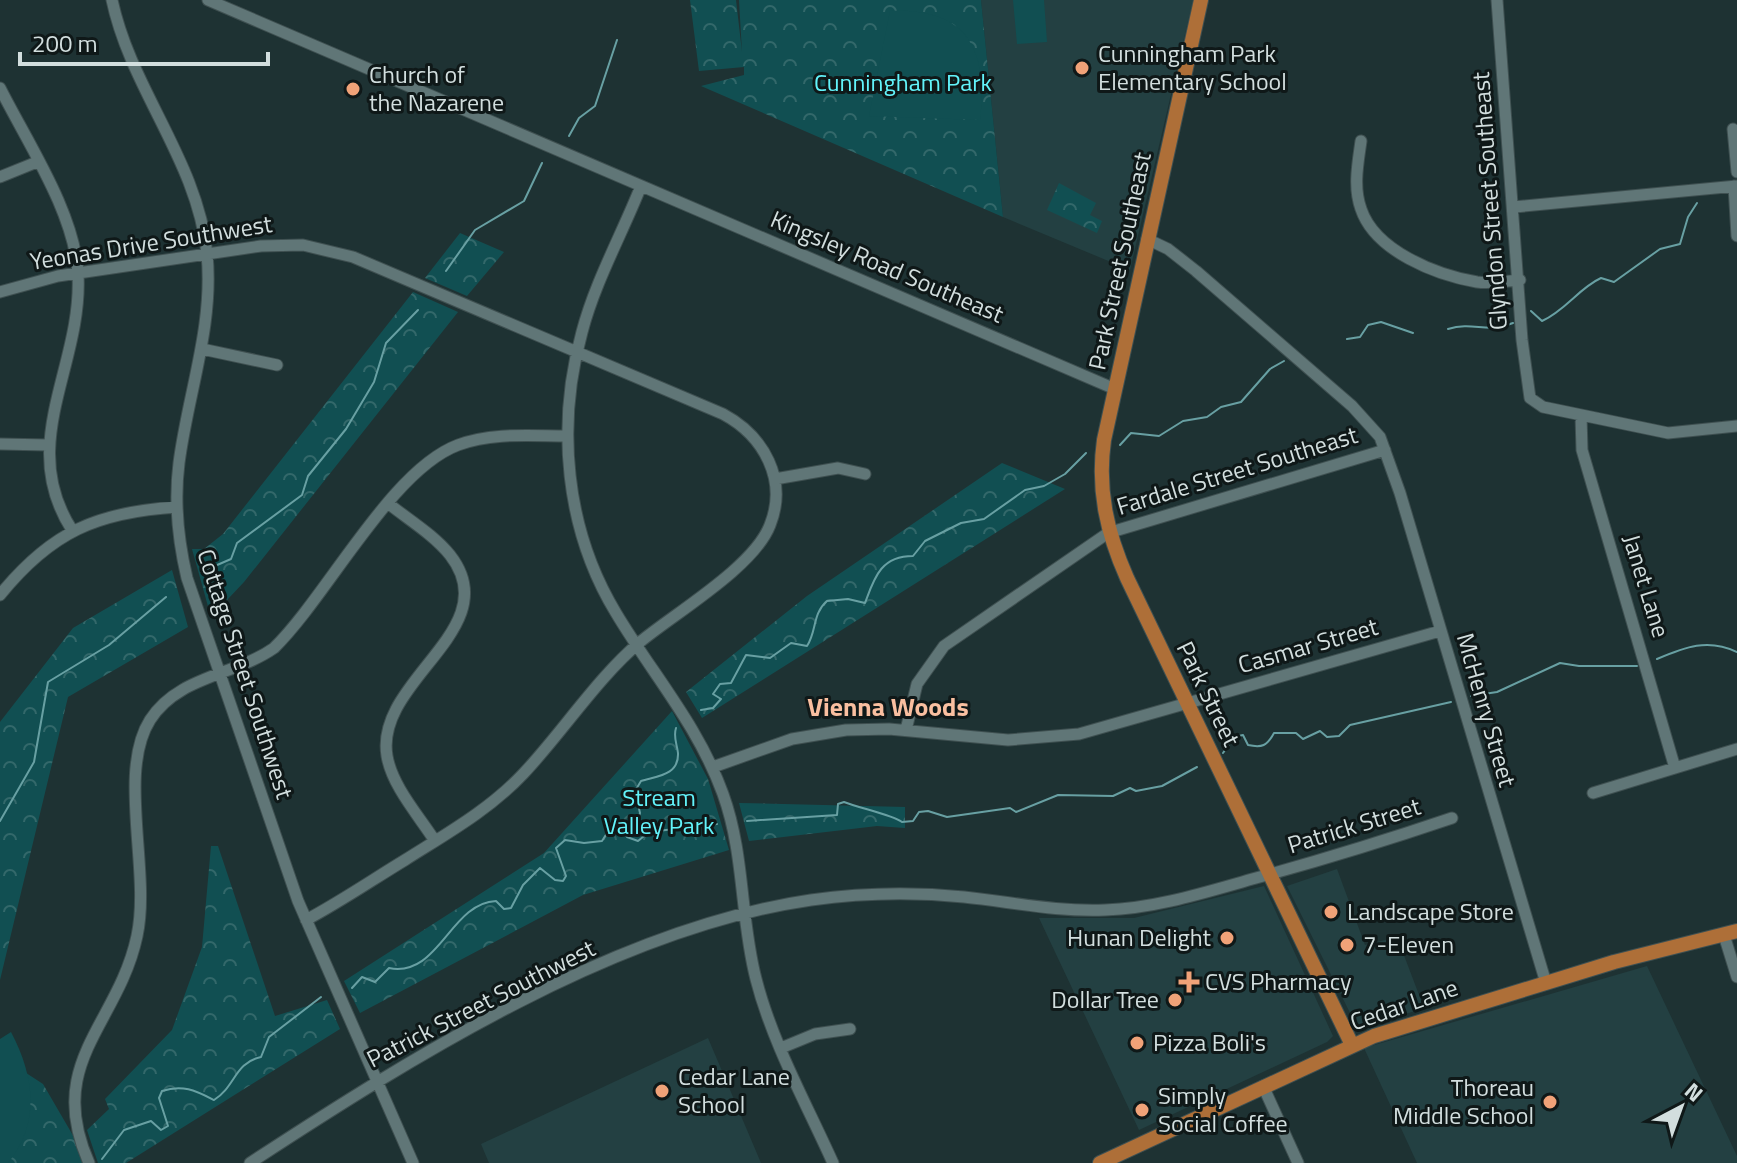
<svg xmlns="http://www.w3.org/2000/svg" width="1737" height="1163" font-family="'Titillium Web',sans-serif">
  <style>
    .built { fill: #234042 }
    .forest { fill: url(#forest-crowns) }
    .pitch { fill: #114f52 }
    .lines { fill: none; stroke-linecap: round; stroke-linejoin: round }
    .stream { stroke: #68a0a3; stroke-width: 2 }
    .minor-casing { stroke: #3f5051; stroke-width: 13 }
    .major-casing { stroke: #3f5051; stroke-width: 16 }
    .minor { stroke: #607677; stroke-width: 11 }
    .major { stroke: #ae6f38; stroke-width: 14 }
    .poi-dot { fill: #f0a278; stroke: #0f1818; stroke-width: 3 }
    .labels { text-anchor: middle; stroke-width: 6; stroke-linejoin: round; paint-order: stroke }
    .poi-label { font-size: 24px; fill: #d2dede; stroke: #0f1818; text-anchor: start }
    .park-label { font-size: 24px; fill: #62f3fa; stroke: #0f1818 }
    .street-label { font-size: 24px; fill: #d2dede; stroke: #0f1818 }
    .neighbourhood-label { font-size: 26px; font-weight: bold; fill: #fabfa0; stroke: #0f1818 }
  </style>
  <defs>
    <pattern id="forest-crowns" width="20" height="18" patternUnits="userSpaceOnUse" patternTransform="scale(2)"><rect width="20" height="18" fill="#114f52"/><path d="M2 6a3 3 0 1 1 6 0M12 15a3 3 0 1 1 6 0" fill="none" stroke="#33686a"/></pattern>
  </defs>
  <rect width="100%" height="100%" fill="#1e3233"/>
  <path class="built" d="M981 0H1193L1130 270 1003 217Z
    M1337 869 1365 945 1397 937 1424 1008 1369 1026 1356 1025 1287 886Z
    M1264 886 1333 1036 1327 1042 1139 1130 1039 918H1134Z
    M1647 966 1737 1156V1163H1417L1364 1048Z
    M708 1038 761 1163H489L481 1144Z"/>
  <path class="forest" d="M690 0H736L742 52 739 0H981L1003 217 701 86 744 75V67L699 71Z
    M1059 183 1096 203 1090 215 1102 221 1097 233 1047 210Z
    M460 233 504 252 467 296 425 278Z
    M413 292 458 312 244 582 211 617 192 549H204L223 534Z
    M1002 463 1065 489 702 718 686 692 807 596Z
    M172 570 188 627 68 697 0 980V722L73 628Z
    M672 711 708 779 729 850 583 895 360 1013 344 981 544 853Z
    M739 803 905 807V828L877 826 749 841Z
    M211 846H218L275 1016 327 1000 340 1029 126 1163H98L87 1130 109 1109 105 1099 172 1030 202 947Z
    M0 1056 43 1084 89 1163H0Z"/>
  <path class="pitch" d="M1013 0H1044L1047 42 1017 44Z
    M890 11C968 8 988 49 980 120L869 116Z
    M11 1032C34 1075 41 1123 8 1163H0V1039Z"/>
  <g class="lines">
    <path class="stream" d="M569 136 579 118 595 106 617 40
      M446 271 475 230 524 201 542 163
      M1531 311 1542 321C1566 310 1579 288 1601 278L1614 282 1660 249 1680 244 1688 217 1697 203
      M1448 329C1474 321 1487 334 1513 323
      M1347 339 1360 337 1368 325 1381 322 1413 333
      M1120 445 1131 433 1159 436 1183 421 1207 417 1221 407 1241 402 1270 369 1284 361
      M201 572 231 559 237 543 302 495 308 476 346 429 374 382 386 343 418 310
      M1657 659C1685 647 1708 638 1737 652
      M1471 696 1497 692 1560 663 1579 666H1637
      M701 710 713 708 721 699 713 694 720 684 731 683 746 655 770 658 791 643 807 646C817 631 812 614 827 601L848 599 865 603C874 579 880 556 913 556L925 541 961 523 984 519 1025 490 1044 486 1065 474 1086 453
      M1223 753 1234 737 1243 735 1248 745C1262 748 1267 746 1274 733H1296L1303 739 1320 731 1327 737 1339 736 1350 725 1451 702
      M0 821 34 762 48 682 109 645 166 597
      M747 821 837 815 838 804 844 802C859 808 893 815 902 822L913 821 919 812 928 811 947 817 1010 808 1016 812 1058 795 1113 796 1130 788 1136 791 1162 786 1197 767
      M623 831 627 837 638 841 649 832 717 824
      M352 988 362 977 375 982 389 968C439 978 450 903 496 901L504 909 511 908 523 885 540 868 555 880 563 881 566 876 556 848 565 840 584 843 602 841 609 830 637 823 640 813 635 791 641 781C656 776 679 776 678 753 677 744 673 737 676 728
      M102 1159 124 1130 151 1121 161 1130 168 1126 159 1098 162 1091C183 1084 196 1091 214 1100 236 1086 234 1063 261 1057L269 1037 321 997"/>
    <defs>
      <path id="minor" d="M112 0C131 90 198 161 207 254 214 326 188 393 179 463 174 502 178 540 187 578L298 901 413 1163
        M208 0 1115 389
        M1497 0 1522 340 1530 398 1543 407 1668 433 1737 426
        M0 88C27 142 75 213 78 274 83 366 16 443 72 530
        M1733 129 1737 172
        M1361 141C1358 163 1353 187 1361 209 1375 251 1436 275 1477 282 1491 284 1506 281 1520 280
        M0 177 37 162
        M641 186C622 234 595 282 582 332 556 425 565 529 616 613 653 675 698 725 723 794 745 855 740 918 756 979 772 1042 806 1103 833 1163
        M1734 186 1737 236
        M1514 207 1737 186
        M1147 239 1168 249 1196 271 1352 406 1380 437 1400 493 1546 983
        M0 292 58 276 261 246 303 245 353 257 723 414C764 436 788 480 770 525 754 567 675 613 640 642 598 677 561 734 523 774 489 810 446 834 405 860 372 880 340 902 306 920
        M202 349 277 365
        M1581 416 1582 450 1675 768
        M0 444 48 445
        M775 479 838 468 865 474
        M389 504C409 520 434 535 450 555 508 629 374 680 387 756 392 786 419 816 435 841
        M0 595C51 532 97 512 177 507
        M906 730 917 684 944 646 1108 533 1385 450
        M713 767 792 739 846 730 889 729 1008 740 1079 734 1440 631
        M1593 793 1737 749
        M1724 935 1737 977
        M781 1048 815 1034 850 1029
        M1263 1086 1298 1163
        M89 1163C44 1062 118 1025 137 936 151 872 117 772 150 720 178 676 234 676 274 648 328 595 391 470 458 445 492 432 532 436 567 436
        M250 1163C412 1057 617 928 811 900 861 893 914 892 964 897 1012 902 1057 912 1105 910 1157 908 1206 892 1256 878 1322 860 1387 840 1452 818"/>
      <path id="major" d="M1201 0 1104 440C1097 490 1107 533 1127 578L1352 1045
        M1100 1163 1374 1036 1614 962 1737 931"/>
    </defs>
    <use href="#minor" class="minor-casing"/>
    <use href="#major" class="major-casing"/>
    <use href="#minor" class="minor"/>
    <use href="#major" class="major"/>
  </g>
  <g class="poi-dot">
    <circle cx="1082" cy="68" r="8"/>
    <circle cx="353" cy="89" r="8"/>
    <circle cx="1331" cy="912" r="8"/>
    <circle cx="1227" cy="938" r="8"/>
    <circle cx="1347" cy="945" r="8"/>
    <path d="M1185 970h8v8h8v8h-8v8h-8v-8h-8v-8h8z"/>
    <circle cx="1175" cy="1000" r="8"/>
    <circle cx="1137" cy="1043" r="8"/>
    <circle cx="662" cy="1091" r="8"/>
    <circle cx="1550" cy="1102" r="8"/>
    <circle cx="1142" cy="1110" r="8"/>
  </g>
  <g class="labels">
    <g class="poi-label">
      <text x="1098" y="62">Cunningham Park<tspan x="1098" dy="28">Elementary School</tspan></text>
      <text x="369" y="83">Church of<tspan x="369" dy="28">the Nazarene</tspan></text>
      <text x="1347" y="920">Landscape Store</text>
      <text x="1211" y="946" text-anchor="end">Hunan Delight</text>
      <text x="1363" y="953">7-Eleven</text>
      <text x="1205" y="990">CVS Pharmacy</text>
      <text x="1159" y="1008" text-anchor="end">Dollar Tree</text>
      <text x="1153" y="1051">Pizza Boli's</text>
      <text x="678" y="1085">Cedar Lane<tspan x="678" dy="28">School</tspan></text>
      <text x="1534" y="1096" text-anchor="end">Thoreau<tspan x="1534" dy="28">Middle School</tspan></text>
      <text x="1158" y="1104">Simply<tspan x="1158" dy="28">Social Coffee</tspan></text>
    </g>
    <g class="park-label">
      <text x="903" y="91">Cunningham Park</text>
      <text x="659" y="806">Stream<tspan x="659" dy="28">Valley Park</tspan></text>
    </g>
    <g class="street-label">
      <text transform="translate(1490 201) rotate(-94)" y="8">Glyndon Street Southeast</text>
      <text transform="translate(151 243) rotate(-9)" y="8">Yeonas Drive Southwest</text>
      <text transform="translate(1120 261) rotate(-78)" y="8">Park Street Southeast</text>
      <text transform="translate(887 267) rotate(23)" y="8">Kingsley Road Southeast</text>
      <text transform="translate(1237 471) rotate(-17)" y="8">Fardale Street Southeast</text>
      <text transform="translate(1646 586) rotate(73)" y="8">Janet Lane</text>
      <text transform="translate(1308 646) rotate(-16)" y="8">Casmar Street</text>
      <text transform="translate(245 674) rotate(72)" y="8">Cottage Street Southwest</text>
      <text transform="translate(1208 694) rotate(64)" y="8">Park Street</text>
      <text transform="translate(1486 710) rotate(74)" y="8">McHenry Street</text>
      <text transform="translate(1354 826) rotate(-17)" y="8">Patrick Street</text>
      <text transform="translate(481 1004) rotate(-27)" y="8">Patrick Street Southwest</text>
      <text transform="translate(1404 1005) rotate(-19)" y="8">Cedar Lane</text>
    </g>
    <g class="neighbourhood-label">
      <text x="888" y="716">Vienna Woods</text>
    </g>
  </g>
  <g transform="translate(1681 1107) rotate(41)" stroke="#0f1818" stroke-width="6" paint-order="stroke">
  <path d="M0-6L14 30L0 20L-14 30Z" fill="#d2dede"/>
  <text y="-12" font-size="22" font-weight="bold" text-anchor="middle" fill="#d2dede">N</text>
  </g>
  <path d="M20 52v12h248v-12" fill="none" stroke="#d2dede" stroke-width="4"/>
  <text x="32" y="52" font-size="24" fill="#d2dede" stroke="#0f1818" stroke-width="6" paint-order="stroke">200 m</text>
</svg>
